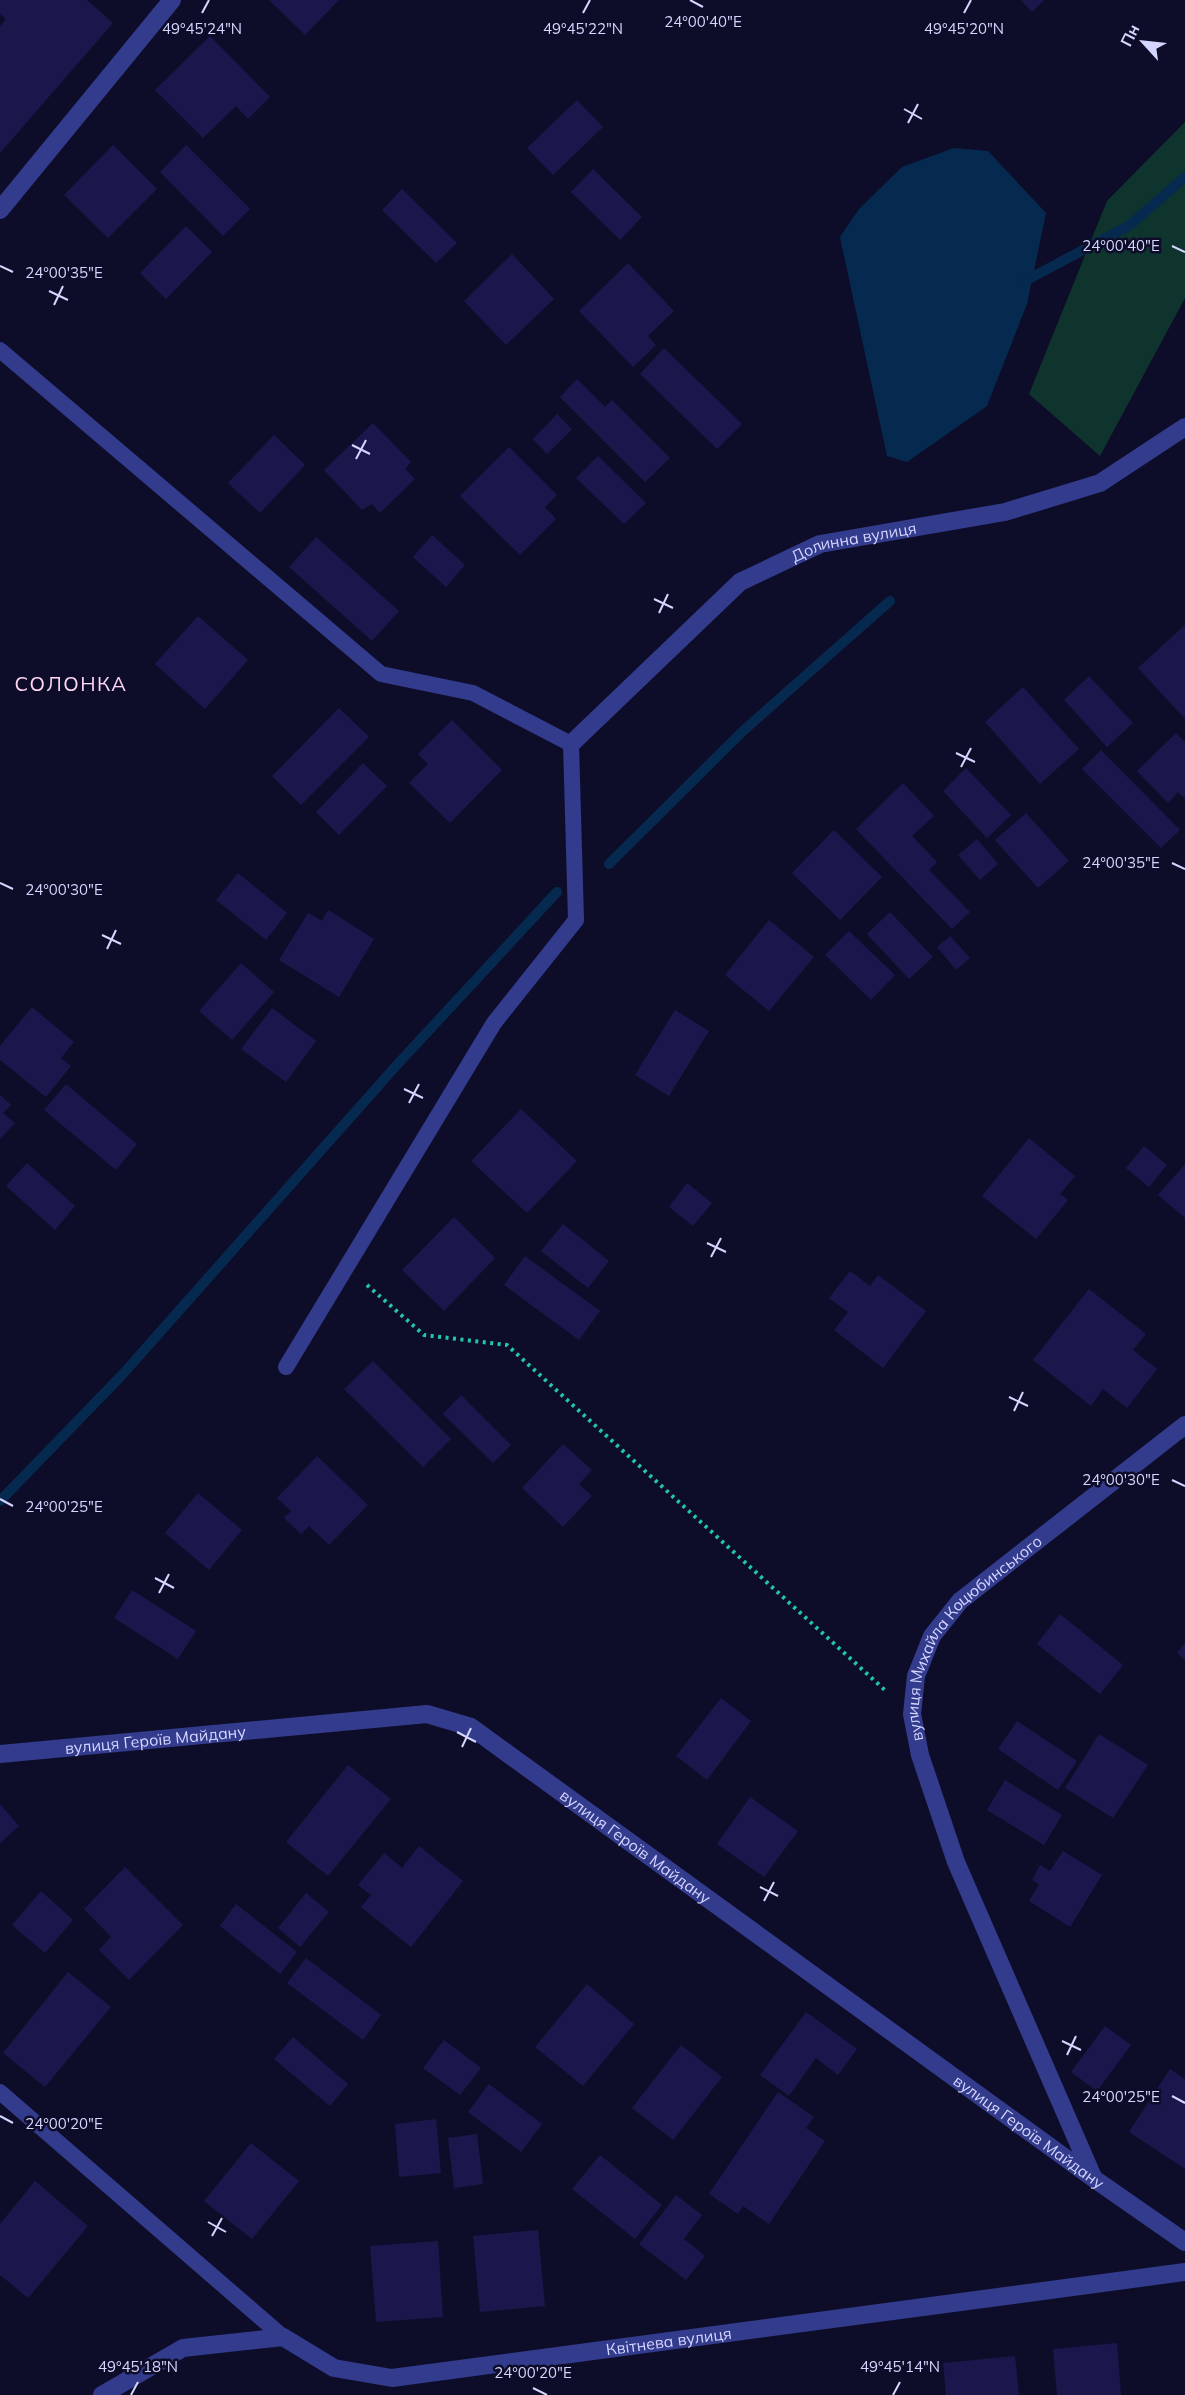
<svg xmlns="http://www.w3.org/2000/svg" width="1185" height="2395" font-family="Mulish,sans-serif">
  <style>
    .green { fill: #0f342e }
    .water { fill: #062a4f }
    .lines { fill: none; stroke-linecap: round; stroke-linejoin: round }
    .stream { stroke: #062a4f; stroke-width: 10 }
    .building { fill: #1b174c }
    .path { stroke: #22c6a8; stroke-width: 4; stroke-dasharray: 3 4.5; stroke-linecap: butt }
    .lane { stroke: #333b8d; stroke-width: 16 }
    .street { stroke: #333b8d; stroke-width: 18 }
    .ticks { fill: none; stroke: #d5d6ff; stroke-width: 2 }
    .labels { text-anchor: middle; stroke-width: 5; stroke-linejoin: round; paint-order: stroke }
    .street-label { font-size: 16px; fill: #d5d6ff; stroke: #0e0d29 }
    .quarter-label { font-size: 20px; letter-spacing: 1.5px; fill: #ffd7f5; stroke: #0e0d29 }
    .ticks-label { font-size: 15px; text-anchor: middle; fill: #d5d6ff; stroke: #0e0d29; stroke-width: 5; stroke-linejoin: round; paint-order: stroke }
  </style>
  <rect width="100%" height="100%" fill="#0e0d29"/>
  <path class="green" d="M1185 122V298L1100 456 1029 394 1107 201Z"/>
  <path class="water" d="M954 148 988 151 1046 213 1027 304 987 406 907 462 887 456 840 237 859 209 902 167Z"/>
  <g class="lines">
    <path class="stream" d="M1023 282 1130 225 1185 177
      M609 864 743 731 890 601
      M0 1501 122 1375 395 1067 557 892"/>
  </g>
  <path class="building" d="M0 0H87L113 23 0 153V27L6 19 0 14Z
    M269 0H339L305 35Z
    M1021 0H1044L1032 12Z
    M210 36 270 97 248 119 236 106 203 138 155 90Z
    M577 100 603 127 553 175 527 148Z
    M113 145 157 189 108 238 64 195Z
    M186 145 250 209 223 236 160 172Z
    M593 169 642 217 620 240 571 192Z
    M402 189 457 243 436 263 382 210Z
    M186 226 212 252 166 299 140 273Z
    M512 254 554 299 506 345 464 301Z
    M628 263 674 311 648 336 656 345 633 367 579 311Z
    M664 348 742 424 717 449 640 374Z
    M577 379 605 407 612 400 670 458 645 482 560 397Z
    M557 414 572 429 547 454 533 439Z
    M373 423 411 462 405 469 415 479 380 513 372 504 362 510 324 470Z
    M274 435 305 465 260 513 228 483Z
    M509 447 557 495 545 507 556 519 520 555 460 496Z
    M598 456 646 503 624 524 576 478Z
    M432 535 465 565 446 587 413 557Z
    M316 537 399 611 372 641 289 567Z
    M198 616 248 660 205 709 155 664Z
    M1185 625V719L1138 668Z
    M1089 676 1133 723 1107 747 1064 700Z
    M1023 687 1079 749 1040 784 985 722Z
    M339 708 369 737 301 805 272 776Z
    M452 720 502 770 450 823 409 783 428 764 418 754Z
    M1176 733 1185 742V799L1178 792 1168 803 1137 771Z
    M1101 750 1180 830 1161 848 1082 769Z
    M363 763 387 786 339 835 316 812Z
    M966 768 1011 815 987 838 943 791Z
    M903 783 934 816 912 836 937 862 929 870 970 912 952 929 856 829Z
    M1026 813 1069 861 1038 888 995 840Z
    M834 830 882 877 840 920 792 873Z
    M977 839 998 864 980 880 958 855Z
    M238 873 287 913 266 940 216 900Z
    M328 910 374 939 339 997 279 960 308 913 322 921Z
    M890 912 933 957 909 979 867 934Z
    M769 920 814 957 769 1011 725 975Z
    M849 931 895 975 871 1000 825 955Z
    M950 936 970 958 956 970 937 947Z
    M241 963 274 992 232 1040 199 1011Z
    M32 1007 74 1042 61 1058 71 1066 46 1097 0 1060V1046Z
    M272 1008 316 1041 286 1082 241 1049Z
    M675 1010 709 1031 669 1096 635 1075Z
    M66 1084 137 1144 116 1170 44 1110Z
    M0 1095 11 1105 3 1113 15 1123 0 1139Z
    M521 1109 577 1161 527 1213 471 1161Z
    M1029 1138 1075 1176 1060 1194 1068 1200 1036 1239 982 1196Z
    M1144 1146 1167 1165 1149 1187 1126 1168Z
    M27 1163 75 1206 55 1230 6 1186Z
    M1185 1164V1218L1158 1195Z
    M687 1183 712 1203 693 1226 669 1207Z
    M454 1217 495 1258 444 1311 402 1270Z
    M563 1224 609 1261 588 1288 541 1251Z
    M525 1256 600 1311 579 1340 504 1285Z
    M850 1271 870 1286 878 1275 926 1311 883 1368 834 1330 848 1312 829 1298Z
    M1089 1289 1146 1334 1133 1350 1157 1369 1127 1408 1103 1389 1091 1406 1033 1360Z
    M373 1361 451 1439 423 1467 344 1389Z
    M461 1395 511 1445 493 1463 443 1414Z
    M563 1444 592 1470 579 1484 592 1496 563 1527 522 1488Z
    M317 1456 368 1505 329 1545 309 1526 301 1534 284 1518 291 1511 277 1498Z
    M198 1493 242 1530 209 1570 165 1533Z
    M132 1590 196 1631 178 1659 114 1618Z
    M1060 1614 1123 1665 1100 1694 1037 1644Z
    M1185 1643V1660L1177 1653Z
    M721 1698 751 1721 707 1780 676 1756Z
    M1017 1721 1077 1761 1058 1790 998 1749Z
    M1099 1734 1148 1765 1113 1818 1065 1788Z
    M348 1765 391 1799 328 1876 286 1842Z
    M1005 1780 1062 1815 1044 1845 987 1810Z
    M750 1797 798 1831 764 1877 717 1844Z
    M0 1804 19 1826 0 1843Z
    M419 1846 463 1881 411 1947 361 1907 371 1895 358 1885 384 1853 402 1868Z
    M1063 1851 1102 1875 1070 1927 1029 1901 1039 1884 1032 1880 1040 1865 1050 1871Z
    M125 1867 183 1925 129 1980 99 1950 111 1937 84 1909Z
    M41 1891 73 1920 45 1953 12 1925Z
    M306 1893 329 1912 300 1947 278 1928Z
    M236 1904 297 1952 280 1974 220 1926Z
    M306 1958 381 2015 363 2040 287 1983Z
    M68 1972 111 2007 45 2087 3 2053Z
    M587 1984 634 2024 583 2086 535 2047Z
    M806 2012 857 2049 838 2075 816 2058 789 2096 760 2075Z
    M1105 2026 1131 2045 1097 2091 1071 2072Z
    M293 2037 348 2084 330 2106 274 2059Z
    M444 2040 481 2068 460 2095 423 2068Z
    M681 2045 722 2077 673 2140 632 2108Z
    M1170 2069 1185 2079V2169L1129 2132Z
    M489 2084 542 2124 521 2152 468 2112Z
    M778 2092 814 2117 806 2128 825 2141 769 2224 743 2206 738 2214 709 2194Z
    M436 2119 441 2173 399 2177 395 2124Z
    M477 2134 483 2184 454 2188 448 2138Z
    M251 2143 299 2181 252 2239 204 2201Z
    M600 2155 662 2205 635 2239 572 2189Z
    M35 2181 88 2226 28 2298 0 2275V2224Z
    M676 2195 702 2215 684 2239 705 2256 686 2280 639 2244Z
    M538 2230 545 2306 480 2312 473 2236Z
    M438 2241 443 2317 376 2322 370 2246Z
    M1117 2343 1121 2395H1057L1053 2349Z
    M1015 2356 1019 2395H946L943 2363Z"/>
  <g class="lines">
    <path class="path" d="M367 1285 424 1335 507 1345 887 1692"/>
    <path class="lane" d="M0 350 381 674 473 693 571 744 576 920 494 1023 286 1367
      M0 2092 283 2337"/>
    <g class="street">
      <path d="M0 210 172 0"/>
      <path id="s1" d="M571 744 740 582 820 544 1005 512 1100 483 1185 427"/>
      <path id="s2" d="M0 1754 427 1714 471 1727 1093 2178 1185 2242"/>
      <path id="s3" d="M1093 2177 956 1862 920 1755 912 1714 916 1676 932 1636 960 1601 1185 1425"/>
      <path id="s4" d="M102 2395 183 2348 283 2337 334 2368 392 2378 1185 2272"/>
    </g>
  </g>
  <path class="ticks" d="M690 0 703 7M202 13 209 0M583 13 590 0M964 13 971 0M904 109 922 119M908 123 918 104M1172 246 1185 252M0 266 13 272M49 291 68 300M54 305 63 286M352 445 370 454M356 459 366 440M654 599 673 608M659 613 668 594M956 753 975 762M961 767 971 748M1172 863 1185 869M0 883 13 889M102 935 121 944M107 949 116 930M404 1089 423 1098M409 1103 419 1084M707 1243 726 1252M711 1257 721 1238M1009 1397 1028 1406M1014 1411 1023 1392M1172 1480 1185 1486M0 1499 13 1506M155 1578 174 1588M159 1593 169 1574M457 1732 476 1742M462 1747 471 1728M760 1887 778 1896M764 1901 774 1882M1062 2041 1081 2050M1067 2055 1076 2036M1172 2096 1185 2103M0 2116 13 2123M208 2222 226 2232M212 2236 222 2218M533 2388 547 2395M131 2395 138 2382M893 2395 900 2382"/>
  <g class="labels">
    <g class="street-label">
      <text dy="6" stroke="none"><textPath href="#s1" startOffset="356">Долинна вулиця</textPath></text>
      <text dy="6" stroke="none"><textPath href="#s3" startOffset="598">вулиця Михайла Коцюбинського</textPath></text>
      <text dy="6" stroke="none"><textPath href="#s2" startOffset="156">вулиця Героїв Майдану</textPath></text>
      <text dy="6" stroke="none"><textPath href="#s2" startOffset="678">вулиця Героїв Майдану</textPath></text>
      <text dy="6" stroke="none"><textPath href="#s2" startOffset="1164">вулиця Героїв Майдану</textPath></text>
      <text dy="6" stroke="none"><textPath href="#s4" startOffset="592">Квітнева вулиця</textPath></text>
    </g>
    <g class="quarter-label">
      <text x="71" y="691">СОЛОНКА</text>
    </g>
  </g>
  <g class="ticks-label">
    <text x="703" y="27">24°00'40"E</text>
    <text x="202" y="34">49°45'24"N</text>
    <text x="583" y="34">49°45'22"N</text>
    <text x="964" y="34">49°45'20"N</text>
    <text x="1121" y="251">24°00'40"E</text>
    <text x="64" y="278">24°00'35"E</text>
    <text x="1121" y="868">24°00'35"E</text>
    <text x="64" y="895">24°00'30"E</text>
    <text x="1121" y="1485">24°00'30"E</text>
    <text x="64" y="1512">24°00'25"E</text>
    <text x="1121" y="2102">24°00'25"E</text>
    <text x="64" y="2129">24°00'20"E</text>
    <text x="138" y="2372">49°45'18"N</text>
    <text x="900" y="2372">49°45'14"N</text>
    <text x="533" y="2378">24°00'20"E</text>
  </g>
  <g transform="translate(1143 42) rotate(297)" stroke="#0e0d29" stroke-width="4.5" paint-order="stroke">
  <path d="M0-4.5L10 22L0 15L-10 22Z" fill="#d5d6ff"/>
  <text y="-9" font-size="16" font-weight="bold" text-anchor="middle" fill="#d5d6ff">Пн</text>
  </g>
</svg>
